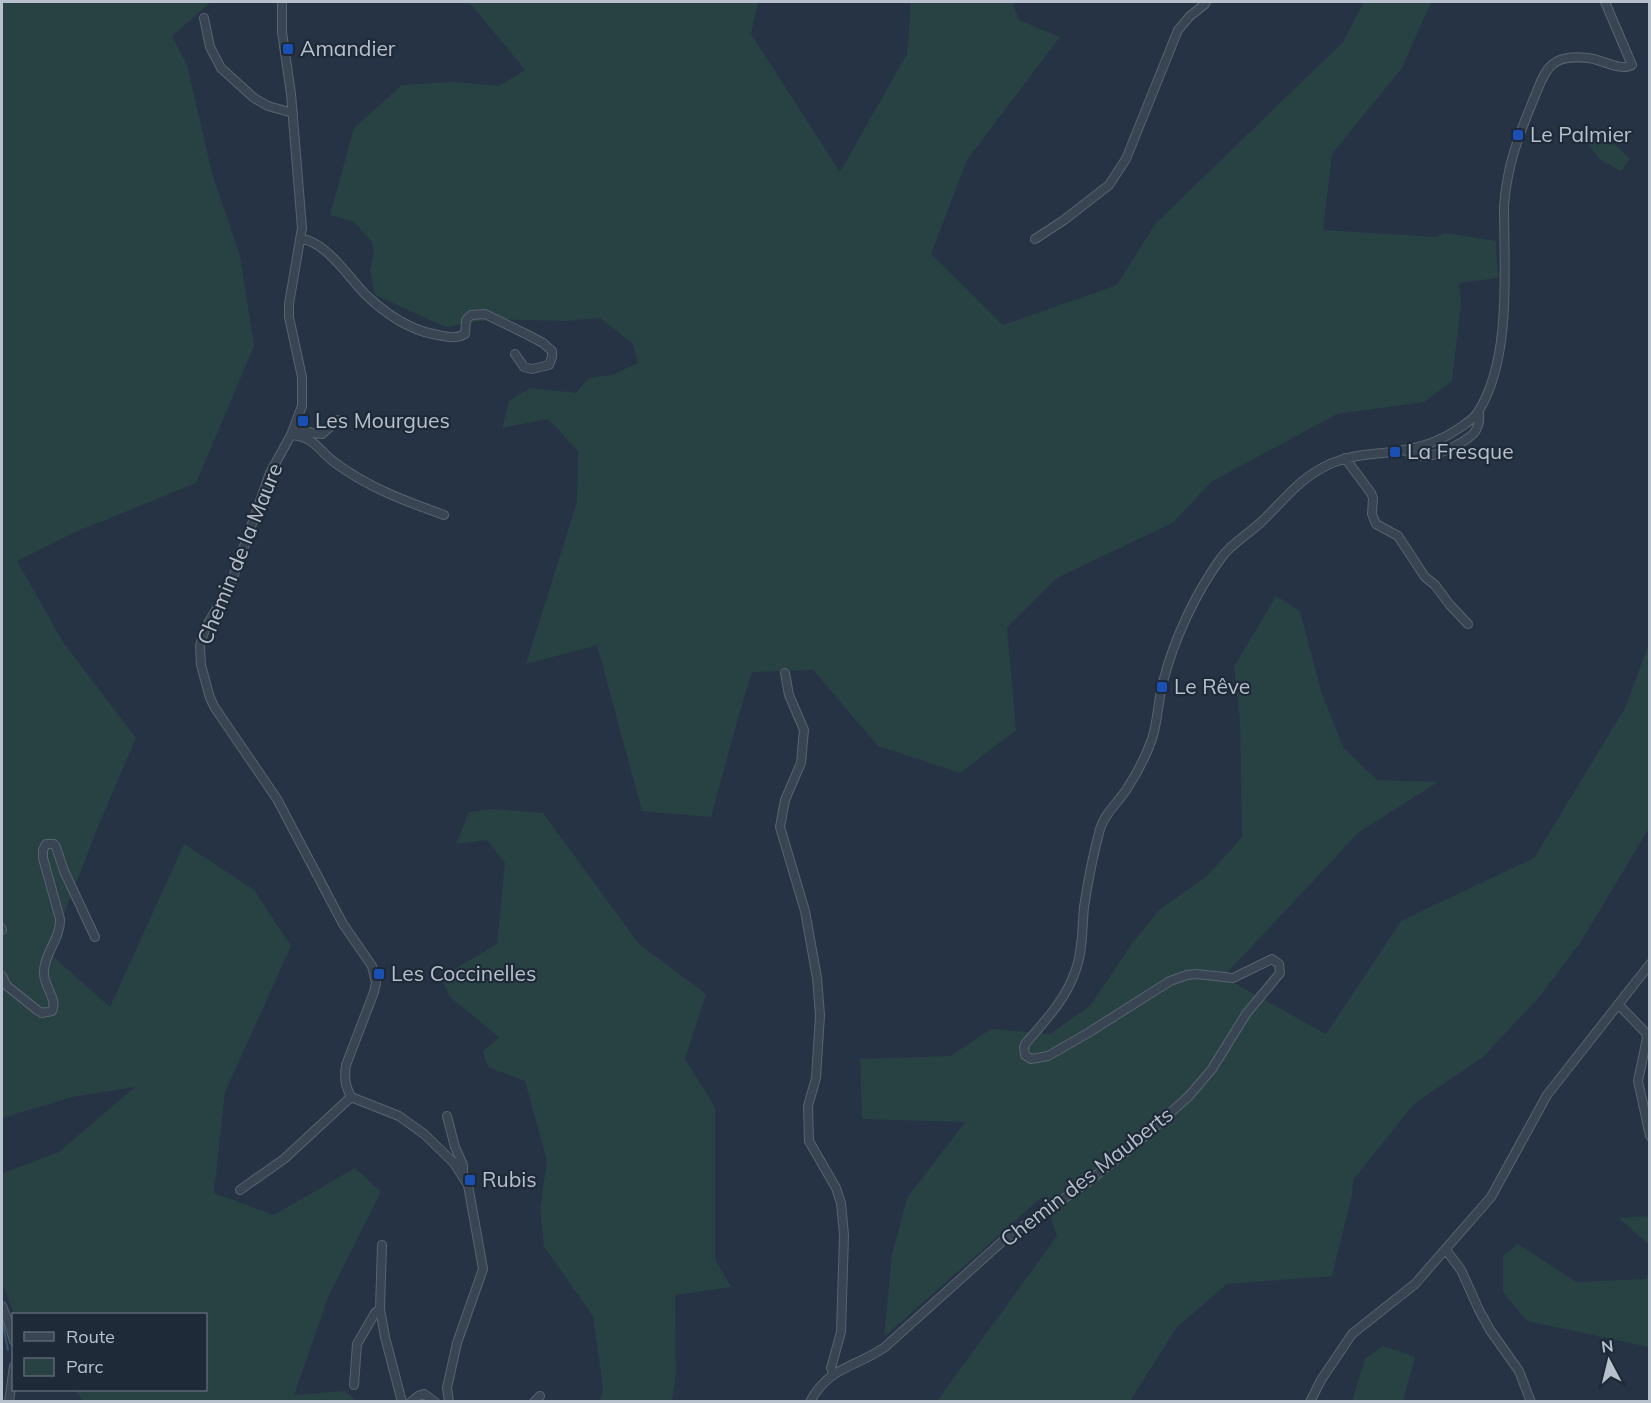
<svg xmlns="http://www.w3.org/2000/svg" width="1651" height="1403" font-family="Mulish,sans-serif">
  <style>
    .green { fill: #284244 }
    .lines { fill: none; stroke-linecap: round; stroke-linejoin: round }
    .stream { stroke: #3a516d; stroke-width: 2 }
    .minor-casing { stroke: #586370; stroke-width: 10 }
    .minor { stroke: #3a4553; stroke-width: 8 }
    .transit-dot { fill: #1a4fb4; stroke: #1f2a38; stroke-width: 2 }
    .labels { text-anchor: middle; stroke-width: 4.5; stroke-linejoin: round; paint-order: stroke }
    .poi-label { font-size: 21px; fill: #b7c0cd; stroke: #1f2a38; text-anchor: start }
    .street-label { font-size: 21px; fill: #b7c0cd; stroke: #1f2a38 }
  </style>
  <rect width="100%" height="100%" fill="#263344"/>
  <path class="green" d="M2 2H211L172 36 187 65 212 173 240 256 254 346 196 483 73 533 17 561 63 642 136 738 99 824 49 953 110 1007 184 844 254 890 291 946 225 1092 214 1193 274 1215 355 1168 381 1192 329 1295 294 1395 345 1391 356 1401H83L75 1390H206V1314H14L2 1283V1179L3 1173 59 1152 135 1087 72 1097 2 1118Z
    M469 2H758L751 34 840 172 907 54 911 2H1012L1019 20 1060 37 967 160 931 254 1003 325 1117 285 1155 224 1343 42 1364 2H1431L1402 68 1332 154 1323 230 1436 237 1445 233 1496 241 1498 278 1459 283 1461 302 1452 381 1424 402 1337 414 1211 482 1174 522 1057 578 1007 627 1016 730 960 773 878 746 813 670 752 672 738 718 711 817 642 811 597 645 526 664 577 502 578 451 548 419 502 428 509 401 530 388 576 393 589 378 612 375 638 363 633 344 600 318 565 321 492 319 446 327 375 295 370 271 374 251 372 242 354 222 330 215 354 128 402 85 453 82 499 86 525 70Z
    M1601 131 1630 159 1621 171 1599 159 1588 143Z
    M1276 596 1300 611 1321 691 1343 747 1377 780 1438 782 1359 832 1223 977 1326 1034 1401 921 1534 858 1625 708 1649 644V828L1580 943 1540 996 1483 1057 1414 1104 1353 1180 1352 1195 1332 1276 1227 1284 1177 1327 1130 1401H937L1057 1236 1043 1196 884 1337 892 1255 907 1198 965 1122 862 1119 860 1059 950 1056 991 1029 1050 1034 1090 1006 1133 942 1159 910 1208 875 1242 837 1240 721 1234 667Z
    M493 809 543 813 639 944 706 994 685 1059 715 1107V1259L731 1287 675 1295 676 1373 672 1401H600L603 1387 593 1316 544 1247 540 1209 547 1161 525 1081 488 1067 483 1052 499 1037 450 997 443 981 460 966 497 944 505 863 487 840 456 844 469 812Z
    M1649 1216V1245L1619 1218Z
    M1518 1244 1576 1282 1646 1279 1649 1270V1347L1527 1321 1503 1292V1256Z
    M1383 1346 1415 1357 1403 1401H1352L1365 1359Z"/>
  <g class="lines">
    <path class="stream" d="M2 1320 8 1350"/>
    <defs>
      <path id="minor" d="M282 2V32L291 94 302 228 289 304V317L302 377V406L291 435 270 473 230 586 207 625 203 635 200 646 201 665 210 698 215 708 277 799 343 924 372 966 376 983 374 992 346 1065C344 1078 345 1085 351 1097L399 1116 424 1134 454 1163 468 1185 483 1269 457 1343 447 1388 449 1402
        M204 18 210 47 221 68 254 98 268 106 293 113
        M301 239C326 241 349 278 366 295 385 313 408 329 433 334 444 336 454 340 465 334L466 320 471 315 485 314 528 335 543 343 552 351V357L549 365 532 369 524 367 515 354
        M1035 239 1064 220 1109 185 1126 159 1178 30 1190 16 1205 4 1206 2
        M295 427 312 433 322 434 338 420
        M291 435C315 437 317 449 334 462 367 487 405 501 444 515
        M1404 450C1412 454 1418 457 1427 456 1439 455 1471 440 1476 430 1480 424 1479 418 1479 411
        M1345 458 1371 493 1373 498 1372 514 1376 524 1398 536 1425 577 1435 585 1450 605 1468 624
        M785 673 789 695 804 730 801 763 785 800 780 827 805 911 817 978 820 1015 816 1078 808 1106 809 1141 836 1188 841 1203 844 1235 841 1332 831 1368 833 1373
        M2 929V930
        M2 976 7 986 37 1010 42 1013 52 1011C58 1000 44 986 44 974 43 954 61 939 60 919L43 858V850L46 844H54L56 847 64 871 95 937
        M1618 1004 1646 1033 1647 1038 1638 1081 1650 1136
        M447 1116 455 1147 463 1165V1174
        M240 1190 284 1159 351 1097
        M382 1245 380 1309 385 1337 402 1402
        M1446 1250 1461 1270 1479 1310 1490 1330 1519 1371 1531 1402
        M2 1306 8 1321 14 1341
        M354 1385 357 1344 375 1313 380 1309
        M9 1402 14 1366
        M411 1402 418 1396 424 1394 435 1402
        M534 1402 540 1396
        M810 1402C829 1366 855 1368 885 1347L1005 1239 1085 1184 1137 1143 1189 1096 1212 1069 1246 1014 1280 973 1279 964 1272 959 1233 978 1196 974 1187 975 1170 981 1088 1033 1048 1056 1031 1059 1025 1055 1024 1047 1026 1043C1045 1021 1067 998 1076 969 1083 950 1082 927 1084 907 1088 881 1093 855 1100 829 1105 813 1117 804 1126 790 1136 775 1146 756 1152 739 1158 721 1158 700 1163 682 1174 639 1195 594 1221 558 1231 544 1247 535 1260 523 1285 500 1298 478 1332 463 1356 453 1379 455 1404 450 1422 447 1442 440 1458 429 1465 424 1473 420 1478 412 1512 359 1504 268 1504 206 1507 165 1519 134 1535 96 1539 86 1544 71 1553 64 1562 56 1577 57 1588 58 1601 59 1621 72 1632 65L1605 2
        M1310 1402 1321 1380 1352 1334 1415 1284 1491 1197 1547 1095 1650 964"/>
    </defs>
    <use href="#minor" class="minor-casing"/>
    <use href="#minor" class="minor"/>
  </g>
  <g class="transit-dot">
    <rect x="282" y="43" width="12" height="12" rx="3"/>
    <rect x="1512" y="129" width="12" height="12" rx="3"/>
    <rect x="297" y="415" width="12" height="12" rx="3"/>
    <rect x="1389" y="446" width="12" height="12" rx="3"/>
    <rect x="1156" y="681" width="12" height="12" rx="3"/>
    <rect x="373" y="968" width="12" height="12" rx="3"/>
    <rect x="464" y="1174" width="12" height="12" rx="3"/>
  </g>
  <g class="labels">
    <g class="poi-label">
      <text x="300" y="56">Amandier</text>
      <text x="1530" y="142">Le Palmier</text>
      <text x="315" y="428">Les Mourgues</text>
      <text x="1407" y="459">La Fresque</text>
      <text x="1174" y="694">Le Rêve</text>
      <text x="391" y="981">Les Coccinelles</text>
      <text x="482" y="1187">Rubis</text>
    </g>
    <g class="street-label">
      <text transform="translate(240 554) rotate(-68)" y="7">Chemin de la Maure</text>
      <text transform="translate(1087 1177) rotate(-38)" y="7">Chemin des Mauberts</text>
    </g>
  </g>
  <rect width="1651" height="1403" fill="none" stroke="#b7c0cd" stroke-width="6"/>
  <rect x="12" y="1313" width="195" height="78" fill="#1f2a38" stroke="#5c6674" stroke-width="1.5"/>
  <rect x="24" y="1332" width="30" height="9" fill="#3a4553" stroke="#5c6674" stroke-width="1.5"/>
  <text x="66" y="1343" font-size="18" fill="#b7c0cd">Route</text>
  <rect x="24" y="1358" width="30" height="18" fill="#284244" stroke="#5c6674" stroke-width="1.5"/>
  <text x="66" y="1373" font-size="18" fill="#b7c0cd">Parc</text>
  <g transform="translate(1609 1361) rotate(353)" stroke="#1f2a38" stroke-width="4.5" paint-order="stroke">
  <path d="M0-4.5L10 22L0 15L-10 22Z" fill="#b7c0cd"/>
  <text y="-9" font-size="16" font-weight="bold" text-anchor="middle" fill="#b7c0cd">N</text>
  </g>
</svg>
